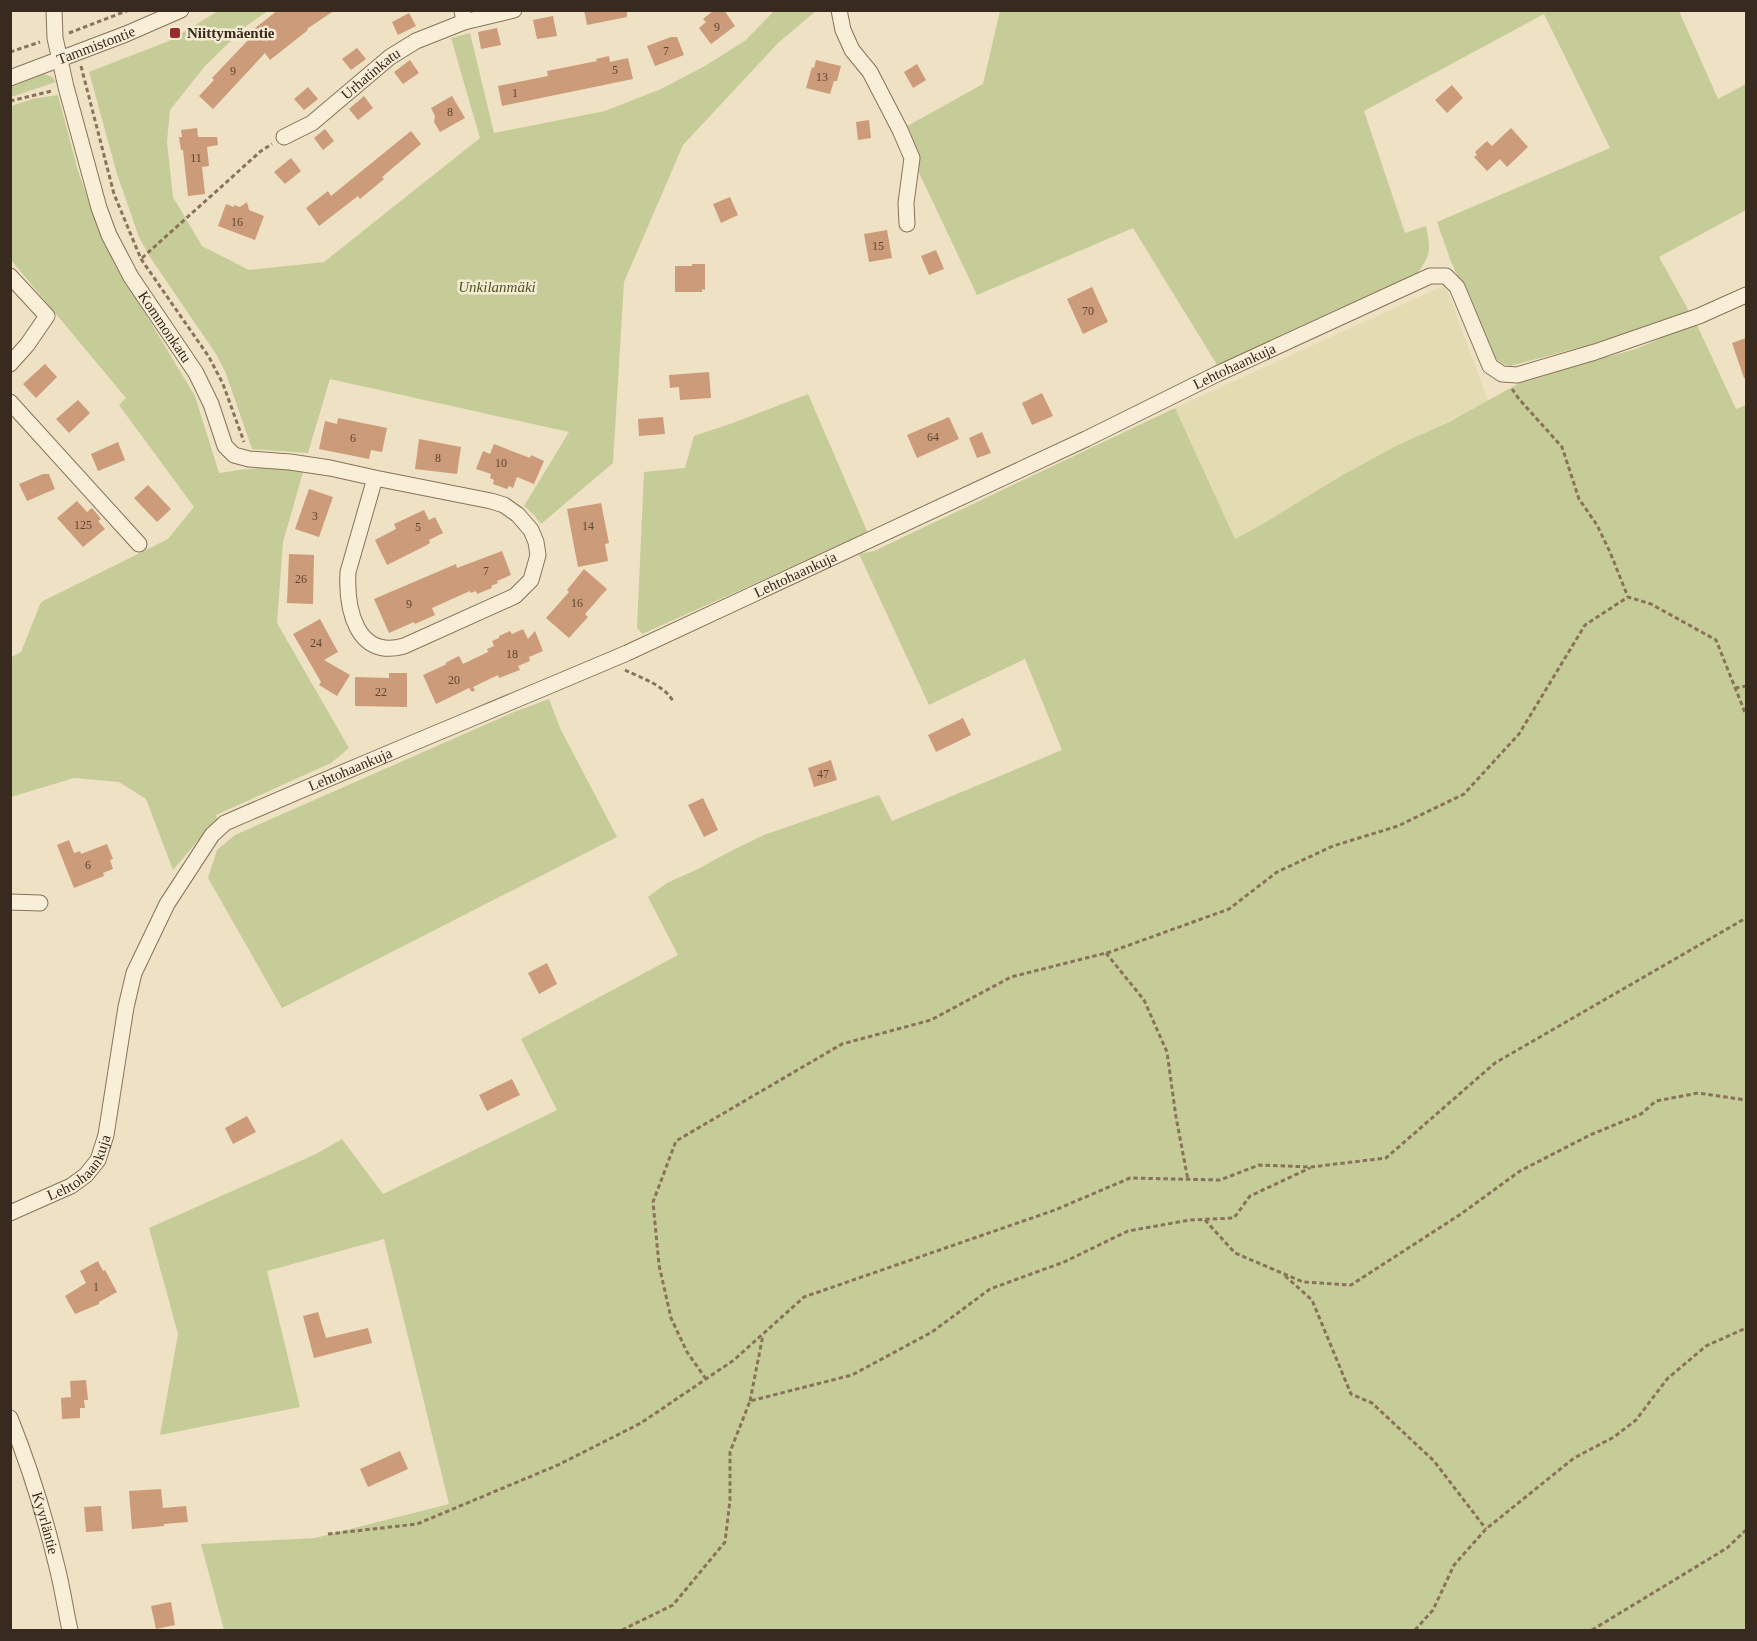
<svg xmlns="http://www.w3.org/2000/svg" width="1757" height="1641" font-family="Georgia,serif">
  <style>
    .farmland { fill: #e3dbb1 }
    .green { fill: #c6cc97 }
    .building { fill: #cc9b7a }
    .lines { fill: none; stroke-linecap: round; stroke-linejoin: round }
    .minor-casing { stroke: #88725a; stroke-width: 17 }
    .path { stroke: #88725a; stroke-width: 3; stroke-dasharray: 4.5 3; stroke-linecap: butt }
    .minor { stroke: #f9eed7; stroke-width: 15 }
    .poi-dot { fill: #972b2d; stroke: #f5ebd3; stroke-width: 2 }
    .labels { text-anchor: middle; stroke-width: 5; stroke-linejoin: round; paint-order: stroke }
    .number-label { font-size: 12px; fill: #5d4635 }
    .poi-label { font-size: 15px; font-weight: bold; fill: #382a1e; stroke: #f5ebd3; text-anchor: start }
    .street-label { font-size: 15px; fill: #382a1e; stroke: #f5ebd3 }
    .park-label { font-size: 15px; font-style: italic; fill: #495525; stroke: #f5ebd3 }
  </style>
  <rect width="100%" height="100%" fill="#eee1c4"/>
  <path class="farmland" d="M1443 286 1448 292 1488 401 1341 476 1261 525 1235 539 1175 408Z"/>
  <path class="green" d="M218 11H268L246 26 205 66 170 110 167 142 173 197 202 246 249 270 324 262 480 138 451 38 470 33 494 133 605 111 661 89 705 66 746 40 774 11H816L778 43 683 145 624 282 613 463 541 524 533 514 524 506 569 432 330 379 308 453 252 449 225 371 216 354 150 257 139 237 117 174 89 72 169 41Z
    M1000 11H1679L1718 99 1746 84V210L1659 257 1690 313 1627 335 1510 366 1501 363 1493 356 1450 259 1437 222 1610 148 1544 14 1364 111 1405 233 1426 226C1431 250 1431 255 1416 275L1219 368 1133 228 977 295 912 158 900 130 983 84Z
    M44 74 52 77 56 82 11 97V87Z
    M58 95 78 171 102 239 131 290 195 396 219 473C252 468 269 466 303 472L283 542 277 623 349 748 331 763 216 815 218 821 206 831 173 870 146 799 119 782 74 778 11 797 10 658 21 652 41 602 168 539 194 507 119 405 126 398 11 260V106L32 99Z
    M1696 323 1736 409 1746 405V1630H224L201 1544 315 1538 449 1504 384 1239 267 1271 300 1407 160 1435 178 1334 149 1228 316 1154 342 1139 383 1194 557 1110 521 1039 678 955 648 897 667 883 698 869 729 852 764 835 879 795 892 821 1062 750 1025 659 929 705 859 554 874 551 1175 408 1235 539 1261 525 1341 476 1394 447 1449 422 1527 379 1636 349Z
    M808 394 868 533 642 634 637 628 644 472 685 468 694 436 733 423Z
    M549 699 560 728 617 837 282 1008 208 878 217 850 235 835 514 712Z"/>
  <path class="building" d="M278 10H335L307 29 308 30 270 60 265 53 213 109 199 96 214 80 212 78 252 36 249 33Z
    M584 10H627V17L587 25Z
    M714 10H724L735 26 711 44 699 28 706 22 703 19Z
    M409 13 416 26 398 35 392 22Z
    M553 16 557 36 537 39 533 20Z
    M497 28 501 45 481 49 478 32Z
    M671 37H677L684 55 655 66 647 46Z
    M357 48 366 59 351 70 342 59Z
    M609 56 610 62 628 58 633 79 502 106 498 86 548 76 547 71 597 61 596 59Z
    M410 60 419 73 403 84 394 72Z
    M816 60 841 66 837 81H834L830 94 806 88 812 67 814 68Z
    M917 64 926 80 913 88 904 72Z
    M1452 85 1463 98 1447 113 1435 100Z
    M308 87 318 99 304 110 294 99Z
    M364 96 373 108 358 120 349 109Z
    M452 96 465 118 440 132 434 122 435 116 431 108Z
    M869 120 871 138 858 140 856 122Z
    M197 128 198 137H217L218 145 207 147 209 166 202 167 205 194 188 196 183 150H181L179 137H182L181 130Z
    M1511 128 1528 147 1507 167 1500 159 1487 171 1474 157 1477 155 1475 152 1487 141 1492 146Z
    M325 129 334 141 323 150 314 138Z
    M411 131 421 144 382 177 384 179 360 199 358 196 319 226 306 208 328 191 331 196Z
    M291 158 301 171 285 184 274 172Z
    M730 197 738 215 721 223 713 204Z
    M247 202 249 210 264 216 255 240 218 226 226 204 234 207V205L240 207Z
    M887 230 892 258 869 262 864 234Z
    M936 250 944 269 929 275 921 256Z
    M692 264H705V290L702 289V292H675V266H692Z
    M1092 287 1108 322 1083 334 1067 299Z
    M1746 338V378H1744L1732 343Z
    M45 364 57 377 36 398 23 384Z
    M709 372 711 398 680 400 679 387 670 388 669 375Z
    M1042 393 1053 416 1032 425 1022 403Z
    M78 400 90 413 69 433 56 419Z
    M663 417 665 434 639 436 638 419Z
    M949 417 959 439 917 458 907 435Z
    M338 418 387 428 382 452 371 450 369 459 319 449 325 421 337 424Z
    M982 432 991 453 977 458 969 438Z
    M419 439 461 447 457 474 415 469Z
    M118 442 125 460 98 471 91 454Z
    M494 444 530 458 531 455 544 461 534 484 517 477 513 488 509 486 507 489 493 484 494 480 490 478 491 474 476 469 483 451 490 454Z
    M43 474H49L55 489 27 501 19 484Z
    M148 485 171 509 157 522 134 498Z
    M309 489 333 497 319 537 295 529Z
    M77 501 87 512 92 508 101 519 98 521 105 529 83 547 57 518Z
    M601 503 609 543 605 544 608 561 578 567 567 509Z
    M424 510 429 520 435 517 443 533 429 540 430 543 425 546 387 565 375 540 396 529 394 524Z
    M502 551 511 575 497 581 498 583 491 586 492 588 477 594 476 591 471 593 470 591 432 608 435 615 415 624 414 622 389 633 374 599 456 564 457 568Z
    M289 554 314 555 313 604 287 603Z
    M584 569 607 589 585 614 588 617 569 638 546 618 569 592 567 590Z
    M320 619 338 652 324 660 350 675 337 696 319 685 321 682 293 634Z
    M523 629 528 639 535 631 543 651 529 657 530 661 518 666 520 670 499 678 498 675 473 687 475 690 472 692 469 688 436 704 423 675 447 664 445 663 459 656 463 664 488 652 487 649 494 646 492 641 499 638V636L510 631 512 634Z
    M389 673H407V707L355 706V677L389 678Z
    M963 718 971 735 936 752 928 735Z
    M831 760 837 780 814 787 808 768Z
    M703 798 718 830 704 837 688 805Z
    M69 840 74 853 80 851 81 854 107 844 113 859 110 860 113 869 103 873 104 876 74 888 57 845Z
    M547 963 557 984 539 994 528 973Z
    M512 1079 520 1095 487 1111 479 1095Z
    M247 1116 256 1132 233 1144 225 1128Z
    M98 1261 103 1271 105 1270 117 1292 99 1302V1304L75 1314 65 1296 86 1283 80 1271Z
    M318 1312 326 1338 368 1328 372 1343 314 1358 303 1316Z
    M86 1380 88 1400H84L85 1408H80V1418L62 1419 61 1398 71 1397 70 1381Z
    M400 1451 408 1469 368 1487 360 1469Z
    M161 1489 163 1508 186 1506 188 1522 164 1524V1526L132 1529 129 1491Z
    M101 1506 103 1531 86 1532 84 1507Z
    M171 1602 175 1625 156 1629 151 1606Z"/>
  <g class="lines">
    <defs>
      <g id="minor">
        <path id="s1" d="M54 10 55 38 66 87 99 208 109 235 131 277 196 373 211 404 225 446 234 455 249 459 290 462 330 468 375 478 491 501 504 505 518 515 531 530 536 542 538 555 531 580 515 596 404 646C356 660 346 608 348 572L375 478"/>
        <path d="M462 10 464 22 514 10"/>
        <path d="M839 10 843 30 852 50 870 72 900 130 912 158 906 203 907 224"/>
        <path id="s2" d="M10 78 126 34 181 10"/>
        <path id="s3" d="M284 137 312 123 390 57 416 41 464 22"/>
        <path d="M10 276 47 316 27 345 10 364"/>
        <path d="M10 402 139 544"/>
        <path d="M10 902 40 903"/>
        <path id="s4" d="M10 1213 71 1186 86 1175 98 1160 106 1135 126 1007 134 973 167 904 212 835 225 823C358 765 493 710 627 653L1086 439 1217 374 1430 276H1446L1457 287 1490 366 1502 374 1517 375 1595 352 1699 316 1746 295"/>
        <path id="s5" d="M10 1418C29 1465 44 1513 56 1563 62 1585 65 1608 70 1630"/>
      </g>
    </defs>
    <use href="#minor" class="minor-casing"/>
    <path class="path" d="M69 33 129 10
      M10 52 40 42
      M81 66 114 194 141 259 209 357 223 384 244 442
      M10 101 52 91
      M142 258 261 151 272 144
      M1512 389 1519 399 1562 447 1579 499 1597 525 1610 552 1628 597
      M625 670C641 678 664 685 673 701
      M1735 688 1746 686
      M1106 953 1144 1000 1167 1052 1176 1117 1188 1180
      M1205 1220 1235 1253 1303 1282 1351 1285 1461 1214 1520 1171 1590 1135 1641 1114 1656 1101 1698 1093 1746 1100
      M1285 1276 1312 1300 1351 1394 1372 1403 1434 1461 1486 1529
      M706 1379 687 1352 671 1318 659 1265 653 1202 676 1141 842 1044 931 1020 1011 977 1110 952 1229 909 1277 872 1333 846 1398 826 1464 794 1519 734 1585 625 1628 597 1651 604 1716 640 1746 715
      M750 1401 763 1335
      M328 1534 417 1524 558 1465 641 1423 734 1360 804 1297 1055 1210 1130 1178 1220 1180 1259 1165 1311 1167 1386 1158 1495 1063 1746 918
      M622 1630 673 1605 725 1542 730 1500V1452L750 1401 852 1375 932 1332 990 1289 1064 1262 1128 1231 1190 1220 1234 1218 1250 1196 1310 1168
      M1415 1630 1433 1610 1454 1565 1486 1529 1574 1458 1614 1437 1636 1420 1667 1379 1706 1346 1746 1328
      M1592 1630 1727 1548 1746 1530"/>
    <use href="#minor" class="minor"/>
  </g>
  <rect class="poi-dot" x="169" y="27" width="12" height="12" rx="3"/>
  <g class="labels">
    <g class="number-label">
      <text x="717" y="31">9</text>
      <text x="666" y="55">7</text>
      <text x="615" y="74">5</text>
      <text x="233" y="75">9</text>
      <text x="822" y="81">13</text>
      <text x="515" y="97">1</text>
      <text x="450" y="116">8</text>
      <text x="196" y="162">11</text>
      <text x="237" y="226">16</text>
      <text x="878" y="250">15</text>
      <text x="1088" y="315">70</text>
      <text x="933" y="441">64</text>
      <text x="353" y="442">6</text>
      <text x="438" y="462">8</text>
      <text x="501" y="467">10</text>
      <text x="315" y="520">3</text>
      <text x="83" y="529">125</text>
      <text x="588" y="530">14</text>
      <text x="418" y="531">5</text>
      <text x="486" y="575">7</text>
      <text x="301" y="583">26</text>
      <text x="577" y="607">16</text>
      <text x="409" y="608">9</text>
      <text x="316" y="647">24</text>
      <text x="512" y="658">18</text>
      <text x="454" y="684">20</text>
      <text x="381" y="696">22</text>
      <text x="823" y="778">47</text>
      <text x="88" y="869">6</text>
      <text x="96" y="1291">1</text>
    </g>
    <g class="poi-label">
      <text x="187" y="38">Niittymäentie</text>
    </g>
    <g class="street-label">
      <text dy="5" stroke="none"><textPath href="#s2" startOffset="92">Tammistontie</textPath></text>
      <text dy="5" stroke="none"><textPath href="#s3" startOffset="108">Urhatinkatu</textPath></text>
      <text dy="5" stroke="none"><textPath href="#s1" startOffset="340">Kommonkatu</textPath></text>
      <text dy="5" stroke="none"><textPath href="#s4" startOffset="1580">Lehtohaankuja</textPath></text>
      <text dy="5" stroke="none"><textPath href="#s4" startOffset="1094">Lehtohaankuja</textPath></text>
      <text dy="5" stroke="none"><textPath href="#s4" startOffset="608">Lehtohaankuja</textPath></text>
      <text dy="5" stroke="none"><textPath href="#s4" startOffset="86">Lehtohaankuja</textPath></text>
      <text dy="5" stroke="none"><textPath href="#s5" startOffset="111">Kyyrläntie</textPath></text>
    </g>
    <g class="park-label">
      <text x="497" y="292">Unkilanmäki</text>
    </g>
  </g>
  <rect width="1757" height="1641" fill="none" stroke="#382a1e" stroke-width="24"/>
</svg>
